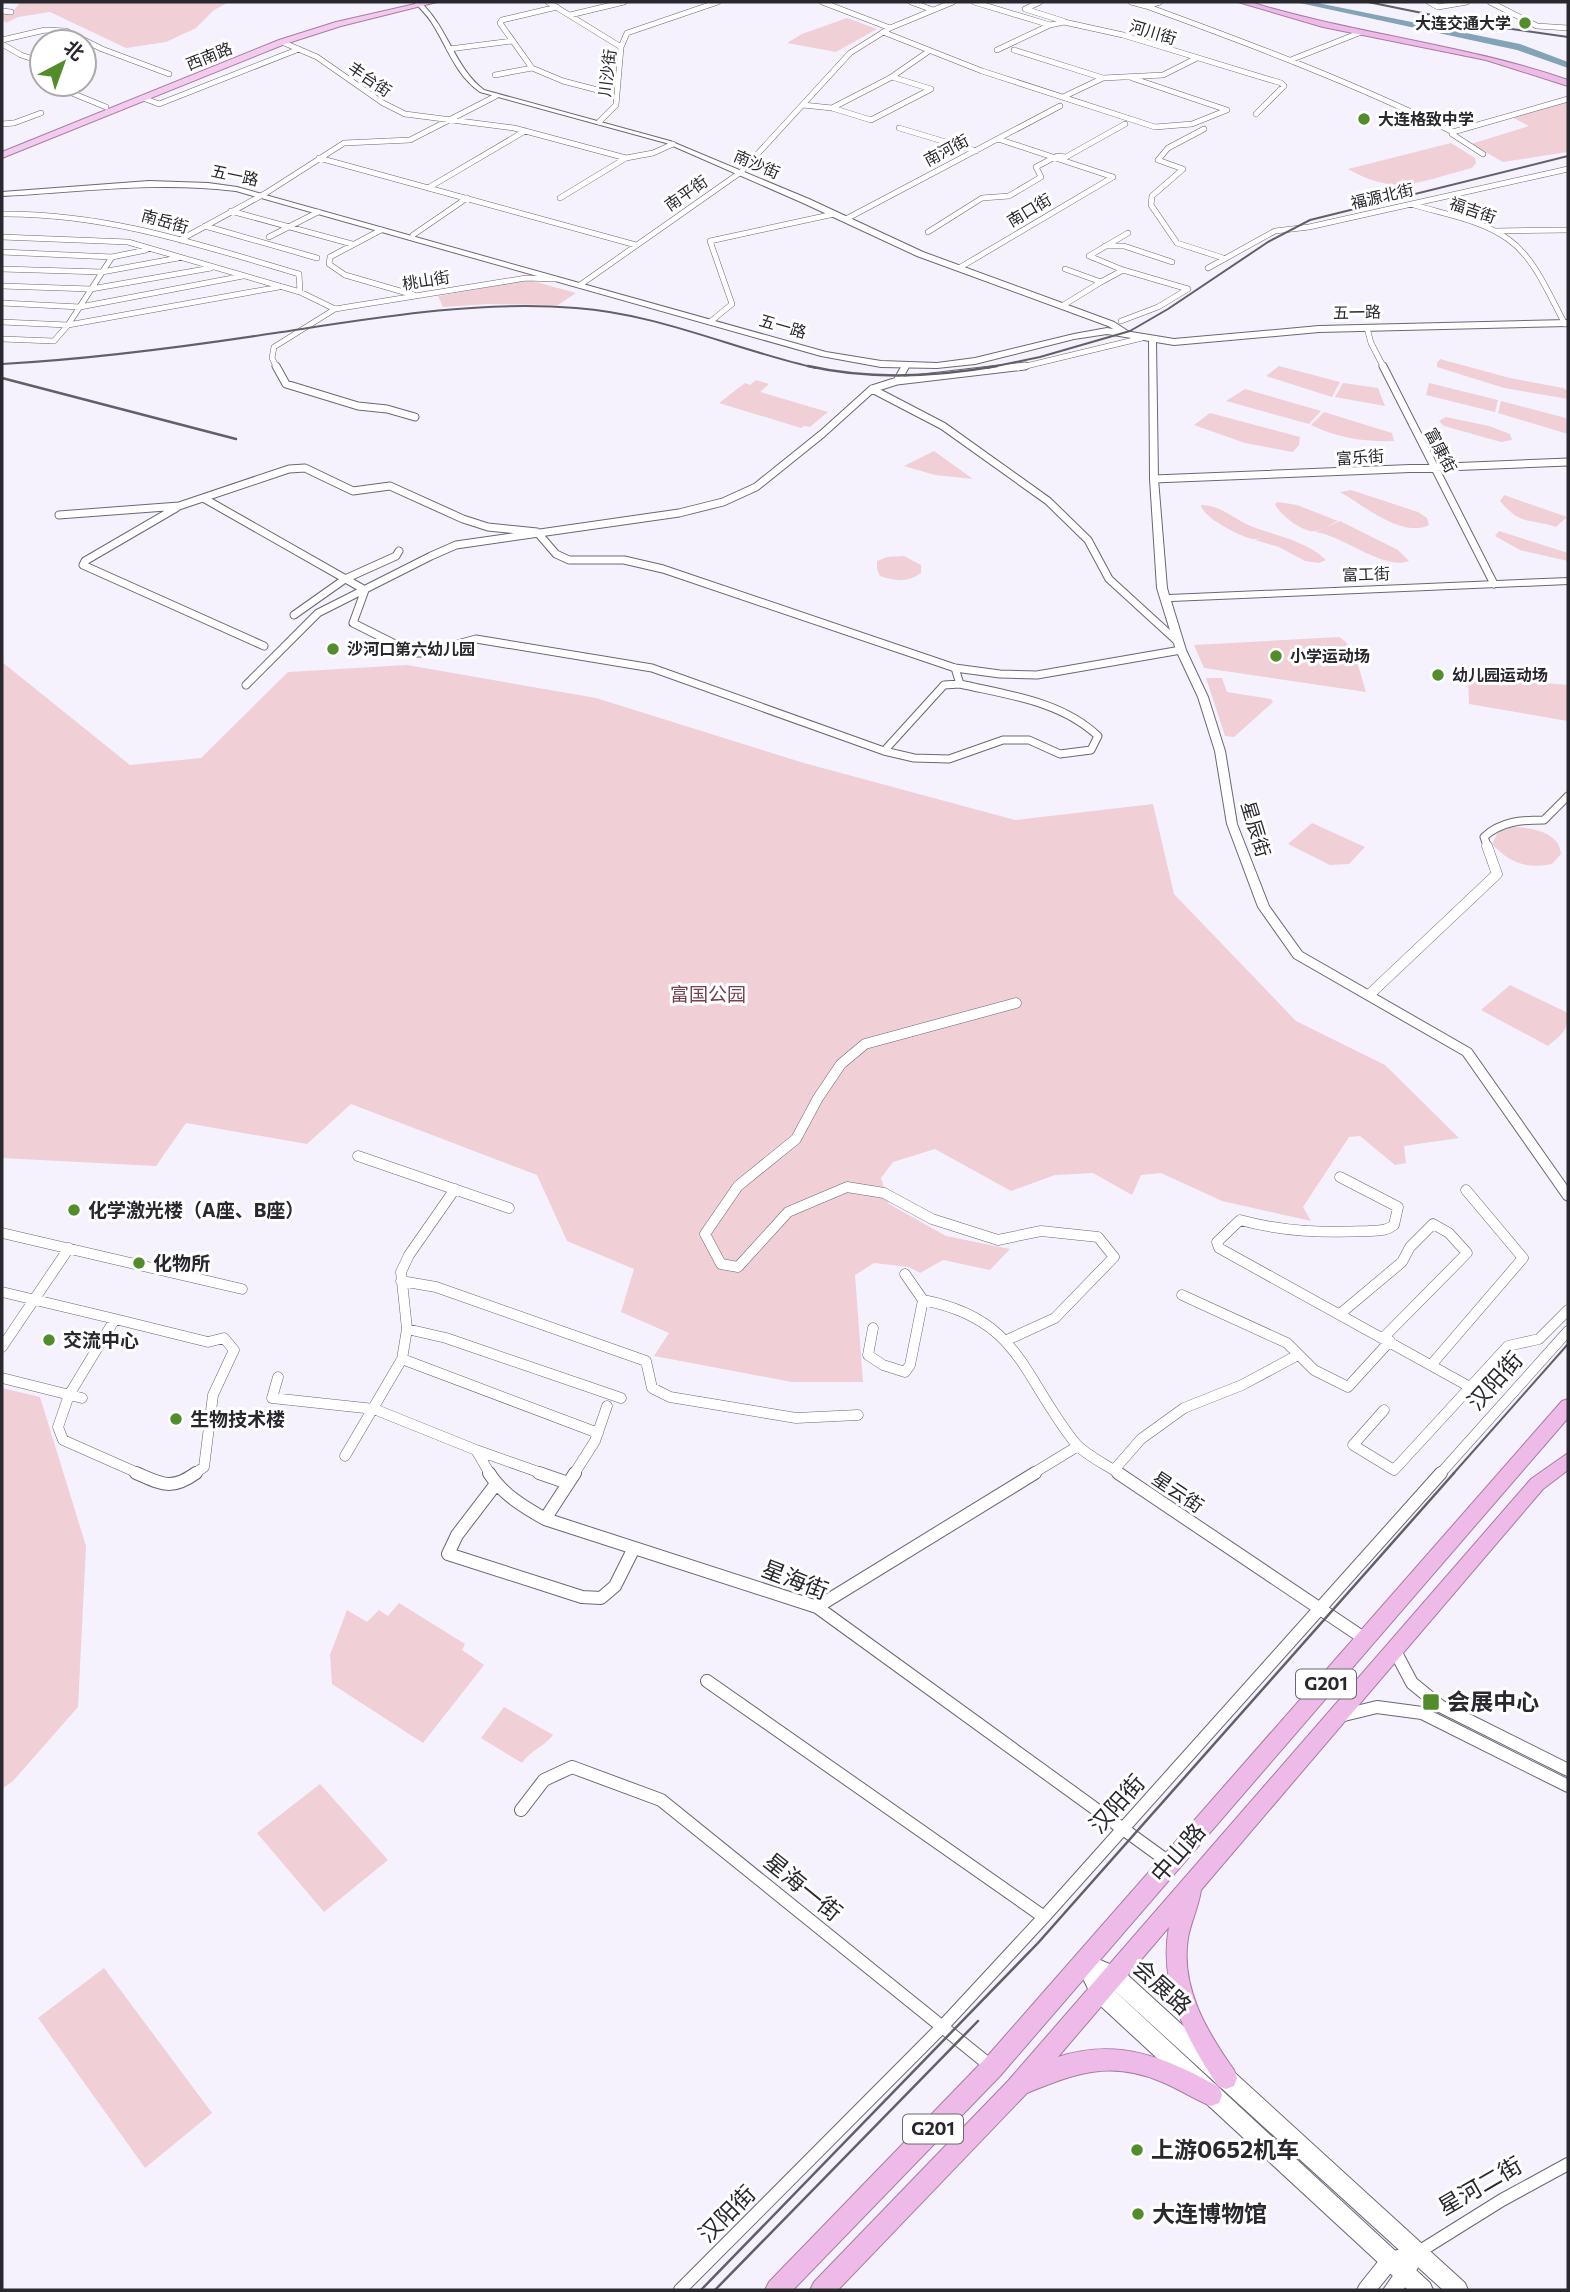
<svg xmlns="http://www.w3.org/2000/svg" width="1570" height="2292" font-family="Commissioner,'Noto Sans SC',sans-serif">
  <style>
    .green { fill: #f0cfd6 }
    .lines { fill: none; stroke-linecap: round; stroke-linejoin: round }
    .river { fill: #83a3b6; fill-rule: evenodd }
    .minor-far3-casing { stroke: #6b6776; stroke-width: 6 }
    .minor-far2-casing { stroke: #6b6776; stroke-width: 9 }
    .minor-far1-casing { stroke: #6b6776; stroke-width: 11 }
    .minor-casing { stroke: #6b6776; stroke-width: 14 }
    .tertiary-casing { stroke: #6b6776; stroke-width: 2 }
    .secondary-casing { stroke: #6b6776; stroke-width: 2 }
    .primary-casing { stroke: #a67ca3; stroke-width: 2 }
    .trunk-casing { stroke: #a67ca3; stroke-width: 2 }
    .minor-far3 { stroke: #fff; stroke-width: 5 }
    .minor-far2 { stroke: #fff; stroke-width: 7 }
    .minor-far1 { stroke: #fff; stroke-width: 10 }
    .minor { stroke: #fff; stroke-width: 12 }
    .tertiary { fill: #fff; fill-rule: evenodd }
    .secondary { fill: #fff; fill-rule: evenodd }
    .primary { fill: #f2cbee; fill-rule: evenodd }
    .trunk { fill: #eebae8; fill-rule: evenodd }
    .tram-far1 { stroke: #625f68; stroke-width: 2 }
    .tram { stroke: #625f68; stroke-width: 2.5 }
    .rail-far1 { stroke: #625f68; stroke-width: 2 }
    .rail { stroke: #625f68; stroke-width: 2.5 }
    .poi-dot { fill: #538d2b; stroke: #fff; stroke-width: 2.5 }
    .labels { text-anchor: middle; stroke-width: 6; stroke-linejoin: round; paint-order: stroke }
    .far-poi-label { font-size: 16px; font-weight: bold; fill: #2a282f; stroke: #fff; text-anchor: start }
    .far-street-label { font-size: 16px; fill: #2a282f; stroke: #fff }
    .shield { fill: #fff; stroke: #6a686d; stroke-width: 2 }
    .shield-label { font-size: 18px; font-weight: bold; fill: #2a282f }
    .street-label { font-size: 19px; fill: #2a282f; stroke: #fff }
    .park-label { font-size: 19px; fill: #774250; stroke: #fff }
    .poi-label { font-size: 19px; font-weight: bold; fill: #2a282f; stroke: #fff; text-anchor: start }
    .near-street-label { font-size: 23px; fill: #2a282f; stroke: #fff }
    .near-poi-label { font-size: 23px; font-weight: bold; fill: #2a282f; stroke: #fff; text-anchor: start }
  </style>
  <rect width="100%" height="100%" fill="#f5f2fd"/>
  <path class="green" d="M4 2H229L214 10 196 28 166 42 126 48 50 12 18 17 6 23 2 19V13L14 10 19 4Z
    M847 18 877 29 836 52 787 43 802 34Z
    M1568 101V152L1503 162 1471 144 1529 126 1512 117Z
    M1451 143 1475 158 1476 163 1472 168C1420 181 1397 197 1348 169Z
    M529 280 576 293 558 305 488 304 443 307 438 296Z
    M1440 359 1510 378 1563 388 1568 391V399L1504 388 1437 367V363Z
    M1279 366 1340 382 1332 397 1266 376Z
    M756 380 769 384 760 392 828 412 810 427 804 426 801 428 719 403 745 383 750 385Z
    M1343 383 1378 388 1385 406 1335 397Z
    M1429 383 1498 400 1495 412 1426 395Z
    M1245 389 1321 411 1309 424 1226 401Z
    M1501 401 1566 418 1568 434 1498 413Z
    M1324 412 1392 433 1394 441C1366 442 1337 438 1311 425Z
    M1210 413 1300 437 1299 445 1293 452 1245 443 1194 425Z
    M1446 417 1489 426 1510 434 1512 440 1501 442 1444 426 1439 421Z
    M934 451 973 479 935 475 904 466Z
    M1351 490 1418 512 1427 518 1429 525C1402 539 1362 504 1340 492Z
    M1504 495 1567 517 1556 527C1528 518 1521 526 1500 501Z
    M1278 502 1297 505 1338 521C1331 524 1324 529 1317 531 1304 534 1280 515 1275 504Z
    M1201 505C1217 504 1232 517 1246 524 1273 536 1304 539 1326 560L1319 563 1305 561 1279 547 1255 540 1265 537C1261 538 1257 539 1253 539 1240 537 1202 517 1201 505Z
    M1340 521 1398 550 1409 561C1385 571 1343 536 1316 532Z
    M1499 531 1568 553V561L1520 550 1495 536Z
    M904 556 921 565V573C907 583 896 581 880 576L877 569V561L887 557Z
    M1339 637C1355 645 1361 676 1366 692L1204 668 1194 645Z
    M2 662 130 765 201 758 288 672 407 665 596 698 804 763 1015 820 1153 804 1174 894 1296 1021 1385 1065 1459 1138 1404 1146 1406 1163 1395 1165 1360 1136 1349 1137 1303 1207 1311 1221 1222 1201 1161 1173 1141 1175 1132 1195 1093 1173 1055 1175 1011 1191 935 1149 893 1162 881 1178 889 1204 946 1236 1010 1249 990 1270 943 1260 920 1273 909 1267 874 1263 855 1275 863 1382H792L654 1356 669 1333 621 1312 634 1269 567 1241 537 1175 351 1104 307 1144 186 1123 156 1166 2 1158Z
    M1468 676 1568 685V721L1469 704Z
    M1206 678H1222L1227 692 1271 699 1273 702 1234 737 1225 736Z
    M1312 823 1365 847 1349 864 1330 865 1288 844Z
    M1512 827C1530 827 1560 832 1561 854L1552 864C1526 869 1510 863 1492 844L1498 832Z
    M1510 985 1568 1013C1568 1031 1561 1035 1548 1046L1481 1010Z
    M2 1388 40 1397 86 1546 78 1707 13 1781 2 1789Z
    M399 1603 465 1644 462 1650 484 1665 423 1743 332 1684 330 1655 347 1610 367 1622 379 1610 388 1616Z
    M504 1707 553 1735C544 1747 531 1750 522 1763L481 1738Z
    M320 1784 388 1860 324 1912 257 1833Z
    M104 1968 212 2113 145 2168 38 2018Z"/>
  <g class="lines">
    <path class="river" d="M1295 2H1313L1520 44 1568 62V68L1517 50Z"/>
    <defs>
      <path id="minor-far3" d="M548 2 621 47
        M822 2 890 28
        M911 2 933 10
        M974 2 1050 25 1064 22 1123 35 1281 83 1284 86 1256 114
        M1040 2 1025 9 1063 21
        M1131 2 1146 6 1160 2
        M1429 2 1438 7 1467 2
        M1490 2 1537 26 1568 28
        M1146 6C1250 44 1354 83 1453 132L1452 134 1483 154
        M557 7 502 20 500 23 532 68 563 81 605 92
        M2 11 11 12
        M570 15 624 2
        M883 32 982 71 1155 127 1192 124 1227 110 1132 78
        M2 40 45 30 66 31 102 49 169 74
        M282 42 317 57 383 103 405 114 514 128 626 158
        M2 44 21 55 42 62
        M449 49 512 41
        M997 50 1050 25
        M1014 50 1103 78
        M1293 59 1359 33
        M495 75 532 68
        M58 84 62 89 106 107
        M1063 97 1103 78 1163 75 1197 58
        M143 98 159 104 299 49
        M803 105 832 108 871 120 931 89 892 77
        M832 108 890 78 929 51
        M599 122 616 105 621 47 627 33 718 2
        M2 124 14 123 41 113
        M899 128 976 151
        M1204 129 1168 148 1158 160 1183 169 1152 196 1151 205 1177 243 1223 258
        M1453 132 1568 99
        M998 139 1113 177
        M1057 156 1066 157 1125 124
        M319 158 636 245
        M428 188 525 131
        M560 198 626 158 653 153 673 144
        M1411 204C1443 214 1480 219 1508 239 1535 258 1549 295 1565 324
        M231 211 352 244
        M2 214C106 213 201 245 299 274L300 292
        M846 219 1060 106
        M205 226 317 258
        M381 230 330 257 329 264 345 275 414 295
        M1495 231 1568 230
        M928 232 982 198 1009 196 1041 177 1036 167 1055 157
        M413 235 467 198
        M2 237 128 242 300 292 335 309 526 278 555 279
        M269 237 318 212
        M180 240 266 193 344 143 410 140 496 96
        M1105 246H1124L1172 262
        M2 252 112 257 146 250
        M959 268 1113 177
        M1208 268 1275 231 1309 227 1568 169
        M2 269 102 272 178 258
        M1101 282 1123 270
        M580 285 741 172 850 53 890 28 953 2
        M2 286 91 289 211 268
        M2 303 80 307 243 276
        M1062 306 1101 282 1065 269
        M1121 321 1158 307 1188 289 1123 270 1089 256 1128 233
        M2 322 68 325 279 287
        M710 322 732 304 710 241 834 214
        M1367 328 1371 343 1384 368
        M2 339 54 341 68 325 112 257
        M277 368 272 358 274 347 335 309
        M1018 368 1142 338"/>
      <path id="minor-far2" d="M276 366 286 384 358 406 387 409 415 417
        M1383 366 1494 584
        M897 381 1025 366
        M872 389 943 426 1048 501 1088 540 1109 579 1178 642
        M1154 479 1568 462
        M205 499 365 590 353 623 413 653H425L476 639 652 668 884 751 914 758 949 759 1003 740H1029L1060 754 1091 750 1098 736C1061 701 1008 695 960 684L955 668
        M176 508 85 561 83 565 264 646
        M59 515 179 506 289 469 305 468 353 491 390 486 463 519 488 527 537 532 556 554 569 560H624L663 569 955 668 1000 674 1037 675 1181 650
        M294 615 345 579 396 556 399 551
        M246 685 318 613 431 556 456 545 679 513 723 502 756 487 822 434 872 389 897 381 905 367
        M884 751 944 685 960 684
        M1488 848 1484 837C1501 821 1522 820 1544 820L1568 796"/>
      <path id="minor-far1" d="M1370 994 1497 874 1487 846
        M358 1156 509 1208
        M1340 1177 1398 1207 1394 1225C1385 1232 1378 1230 1368 1231 1323 1233 1284 1232 1240 1220L1217 1242 1219 1248 1470 1387
        M2 1233 242 1289
        M905 1274 923 1300C1021 1319 1022 1377 1076 1444 1087 1456 1107 1465 1120 1474
        M401 1281 436 1287 646 1361 652 1388 670 1397 796 1418 858 1415
        M2 1292 115 1319
        M1182 1295 1287 1343 1314 1370 1348 1387 1390 1341
        M1340 1314 1402 1262 1410 1247 1433 1224 1449 1233 1467 1253 1383 1338
        M115 1319 208 1342 224 1338 234 1350 213 1395 204 1467 194 1474
        M115 1319 69 1395 58 1427 63 1440 140 1474
        M873 1328 868 1355 883 1365 905 1372 910 1365 923 1300
        M407 1329 446 1338 621 1398
        M1007 1340 1055 1318 1114 1257 1098 1237 1041 1231 998 1240 932 1219 884 1193 847 1187 788 1212 738 1267 721 1264 705 1234 738 1186 796 1139 818 1098 841 1064 865 1044 1016 1003
        M2 1347 69 1248
        M402 1359 598 1433
        M1432 1364 1523 1258 1466 1190
        M278 1377 272 1398 374 1409 476 1450 490 1474
        M2 1378 82 1398
        M1384 1410 1353 1445 1394 1470 1508 1346 1539 1339 1568 1310
        M476 1450 544 1474
        M345 1456 402 1359 407 1329 401 1272 409 1255 455 1189
        M1114 1470 1141 1439 1184 1408 1242 1385 1296 1356
        M574 1474 595 1441 607 1406
        M1032 1474 1078 1446
        M1440 1474 1568 1331"/>
      <path id="minor" d="M136 1473C162 1484 171 1491 196 1473
        M489 1473C502 1494 524 1507 545 1519L817 1607 1170 1863
        M539 1473 568 1483
        M1118 1473 1365 1639
        M496 1484 457 1535 448 1554 582 1597 601 1598 615 1586 634 1548
        M545 1519 575 1473
        M817 1607 1035 1473
        M1395 1651 1412 1683 1440 1706 1568 1770
        M707 1681 1044 1917
        M1344 1715 1377 1707 1422 1713 1568 1786
        M521 1810 544 1780 572 1767 661 1800 992 2067
        M1417 2253 1502 2200 1568 2164
        M680 2290 942 2027 1044 1917 1441 1473"/>
      <path id="tertiary" d="M414 2H420C448 27 454 67 484 90L670 141 809 199 923 252 1114 322 1131 333 1124 335 1108 326 917 256 803 203 666 143 480 92C455 74 448 48 432 23 427 15 421 9 414 2Z
        M1149 339 1156 341 1158 479 1167 588 1169 595 1568 578V584L1171 601 1186 650 1208 697 1225 751 1237 824 1269 906 1302 952 1471 1049 1568 1187V1201L1564 1199 1463 1055 1294 958 1258 907 1227 824 1215 751 1198 697 1176 650 1157 588 1150 479Z
        M1417 2244 1423 2247 1426 2253 1411 2280 1403 2290H1383L1399 2267 1395 2268 1377 2290H1357L1360 2284 1384 2254Z"/>
      <path id="secondary" d="M149 181 208 183 237 187 826 352 881 361 937 363 975 358 1074 334 1107 328 1174 339 1319 326 1568 320V326L1319 332 1174 345 1107 334 1074 339 975 364 937 368 881 367 821 356 236 191C157 181 81 192 2 196V192Z
        M1084 1953 1121 1969 1465 2283 1468 2290H1443L1104 1981 1430 2283 1433 2290H1408L1093 1999 1075 1962 1077 1956Z"/>
      <path id="primary" d="M424 2H437L341 26 285 44 2 158V152L279 40 336 22Z"/>
      <path id="trunk" d="M1238 2H1250C1354 34 1464 44 1568 80V86L1486 60 1323 27Z
        M1568 1399V1418L1000 2076 793 2290H765L769 2282 984 2060 1562 1401Z
        M1568 1453V1470L1543 1489 1201 1890C1199 1905 1191 1922 1188 1938 1180 1987 1207 2032 1234 2070L1237 2078 1234 2086 1226 2089 1218 2086C1186 2038 1158 1986 1169 1927L1058 2057C1120 2037 1165 2058 1219 2087L1222 2095 1219 2103 1211 2106C1194 2099 1179 2089 1162 2082 1110 2060 1076 2073 1027 2093L838 2290H810L814 2282 1008 2081 1531 1479Z"/>
    </defs>
    <use href="#minor-far3" class="minor-far3-casing"/>
    <use href="#minor-far2" class="minor-far2-casing"/>
    <use href="#minor-far1" class="minor-far1-casing"/>
    <use href="#minor" class="minor-casing"/>
    <use href="#tertiary" class="tertiary-casing"/>
    <use href="#secondary" class="secondary-casing"/>
    <use href="#primary" class="primary-casing"/>
    <use href="#trunk" class="trunk-casing"/>
    <use href="#minor-far3" class="minor-far3"/>
    <use href="#minor-far2" class="minor-far2"/>
    <use href="#minor-far1" class="minor-far1"/>
    <use href="#minor" class="minor"/>
    <use href="#tertiary" class="tertiary"/>
    <use href="#secondary" class="secondary"/>
    <use href="#primary" class="primary"/>
    <use href="#trunk" class="trunk"/>
    <path class="tram-far1" d="M1453 1474 1568 1344"/>
    <path class="tram" d="M701 2290 1038 1943 1454 1473
      M715 2290 978 2021"/>
    <path class="rail-far1" d="M1368 2 1476 24 1568 37
      M2 364C94 359 184 347 275 333 374 318 476 300 576 308 660 314 735 350 816 368
      M987 368 1040 357 1130 331 1168 309 1268 242 1310 220 1568 156"/>
    <path class="rail" d="M808 366C870 380 935 377 997 366
      M2 378 236 439"/>
  </g>
  <g class="poi-dot">
    <circle cx="1525" cy="23" r="7"/>
    <circle cx="1364" cy="119" r="7"/>
    <circle cx="333" cy="649" r="7"/>
    <circle cx="1276" cy="656" r="7"/>
    <circle cx="1438" cy="675" r="7"/>
    <circle cx="74" cy="1210" r="7"/>
    <circle cx="139" cy="1263" r="7"/>
    <circle cx="49" cy="1340" r="7"/>
    <circle cx="176" cy="1419" r="7"/>
    <rect x="1422" y="1693" width="18" height="18" rx="3.5"/>
    <circle cx="1137" cy="2150" r="7"/>
    <circle cx="1138" cy="2214" r="7"/>
  </g>
  <g class="labels">
    <g class="far-poi-label">
      <text x="1511" y="29" text-anchor="end">大连交通大学</text>
      <text x="1378" y="125">大连格致中学</text>
      <text x="347" y="655">沙河口第六幼儿园</text>
      <text x="1290" y="662">小学运动场</text>
      <text x="1452" y="681">幼儿园运动场</text>
    </g>
    <g class="far-street-label">
      <text transform="translate(1153 32) rotate(17)" y="6">河川街</text>
      <text transform="translate(209 56) rotate(-22)" y="6">西南路</text>
      <text transform="translate(607 73) rotate(-83)" y="6">川沙街</text>
      <text transform="translate(370 79) rotate(34)" y="6">丰台街</text>
      <text transform="translate(946 150) rotate(-28)" y="6">南河街</text>
      <text transform="translate(757 164) rotate(23)" y="6">南沙街</text>
      <text transform="translate(235 175) rotate(12)" y="6">五一路</text>
      <text transform="translate(686 193) rotate(-35)" y="6">南平街</text>
      <text transform="translate(1382 196) rotate(-13)" y="6">福源北街</text>
      <text transform="translate(1029 210) rotate(-31)" y="6">南口街</text>
      <text transform="translate(1473 210) rotate(19)" y="6">福吉街</text>
      <text transform="translate(165 221) rotate(16)" y="6">南岳街</text>
      <text transform="translate(426 280) rotate(-9)" y="6">桃山街</text>
      <text transform="translate(1357 312) rotate(-1)" y="6">五一路</text>
      <text transform="translate(783 326) rotate(16)" y="6">五一路</text>
      <text transform="translate(1441 450) rotate(62)" y="6">富康街</text>
      <text transform="translate(1360 457) rotate(-4)" y="6">富乐街</text>
      <text transform="translate(1366 574) rotate(-2)" y="6">富工街</text>
    </g>
    <g class="shield">
      <rect x="1296" y="1669.5" width="60" height="29" rx="5"/>
      <rect x="903" y="2114.5" width="60" height="29" rx="5"/>
    </g>
    <g class="shield-label">
      <text x="1326" y="1690">G201</text>
      <text x="933" y="2135">G201</text>
    </g>
    <g class="street-label">
      <text transform="translate(1256 829) rotate(73)" y="7">星辰街</text>
      <text transform="translate(1178 1492) rotate(34)" y="7">星云街</text>
    </g>
    <g class="park-label">
      <text x="708" y="1001">富国公园</text>
    </g>
    <g class="poi-label">
      <text x="88" y="1217">化学激光楼（A座、B座）</text>
      <text x="153" y="1270">化物所</text>
      <text x="63" y="1347">交流中心</text>
      <text x="190" y="1426">生物技术楼</text>
    </g>
    <g class="near-street-label">
      <text transform="translate(1495 1381) rotate(-48)" y="8">汉阳街</text>
      <text transform="translate(795 1580) rotate(21)" y="8">星海街</text>
      <text transform="translate(1117 1804) rotate(-48)" y="8">汉阳街</text>
      <text transform="translate(1178 1853) rotate(-49)" y="8">中山路</text>
      <text transform="translate(803 1887) rotate(39)" y="8">星海一街</text>
      <text transform="translate(1162 1987) rotate(42)" y="8">会展路</text>
      <text transform="translate(1480 2186) rotate(-30)" y="8">星河二街</text>
      <text transform="translate(727 2214) rotate(-45)" y="8">汉阳街</text>
    </g>
    <g class="near-poi-label">
      <text x="1447" y="1710">会展中心</text>
      <text x="1151" y="2158">上游0652机车</text>
      <text x="1152" y="2222">大连博物馆</text>
    </g>
  </g>
  <rect width="1570" height="2292" fill="none" stroke="#2a282f" stroke-width="7"/>
  <g transform="translate(63 63) rotate(41)"><circle r="33" fill="#ffffff" stroke="#aaa9ac" stroke-width="2"/>
  <path d="M0-5L12 26L0 18L-12 26Z" fill="#538d2b"/>
  <text y="-10" font-size="19" font-weight="bold" text-anchor="middle" fill="#2a282f">北</text>
  </g>
</svg>
